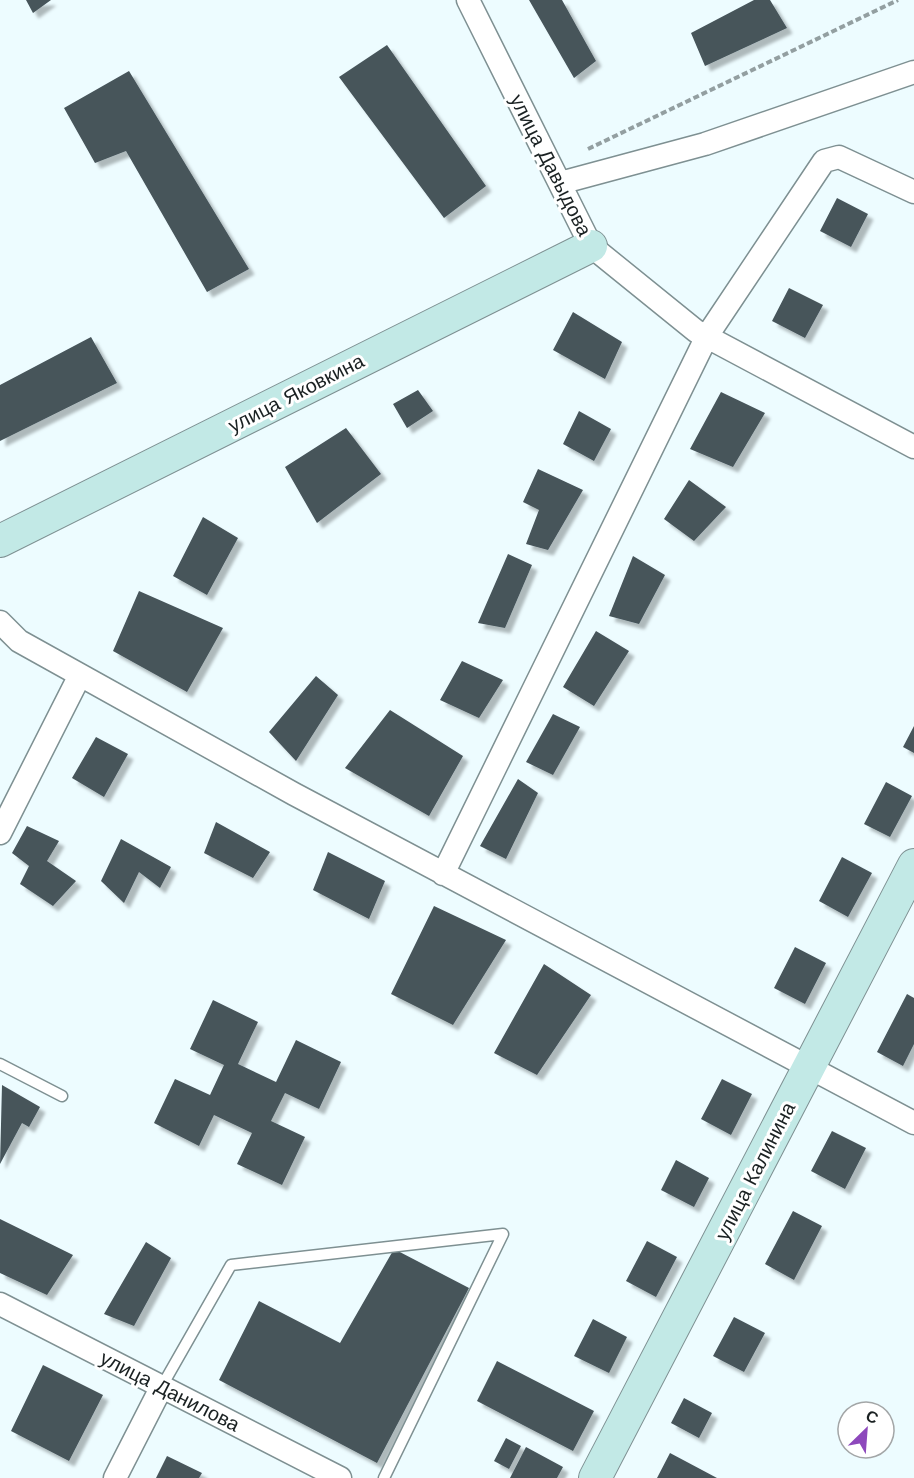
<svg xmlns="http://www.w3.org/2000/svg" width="914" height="1478" font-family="'Work Sans',sans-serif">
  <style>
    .building { fill: #46545a; filter: url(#shadow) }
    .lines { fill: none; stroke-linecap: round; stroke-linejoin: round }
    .lane-casing { stroke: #7e9092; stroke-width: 13 }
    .street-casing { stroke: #7e9092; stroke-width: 25 }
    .secondary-casing { stroke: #7e9092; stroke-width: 34 }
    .path { stroke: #939fa1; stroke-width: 4; stroke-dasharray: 6 3; stroke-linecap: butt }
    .lane { stroke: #fff; stroke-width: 10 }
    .street { stroke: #fff; stroke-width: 22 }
    .secondary { stroke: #c2e9e6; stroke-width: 32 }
    .labels { text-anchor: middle; stroke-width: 6; stroke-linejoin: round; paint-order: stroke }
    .street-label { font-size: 20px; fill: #1a2122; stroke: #fff }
  </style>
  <defs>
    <filter id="shadow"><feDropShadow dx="5.5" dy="5.5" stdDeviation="1.5" flood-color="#0004"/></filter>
  </defs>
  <rect width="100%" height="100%" fill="#edfcff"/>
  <path class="building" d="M26 0H51L33 13Z
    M529 0H562L596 61 574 78Z
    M754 0H770L787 28 705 66 691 33Z
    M387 45 486 186 444 218 339 77Z
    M129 71 249 269 207 292 126 151 95 163 64 108Z
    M837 198 868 214 851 247 820 231Z
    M789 288 823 305 805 338 772 321Z
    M573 312 622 342 605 379 553 350Z
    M91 337 117 383 0 441V385Z
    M418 390 433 411 407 428 393 404Z
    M721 392 765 413 733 467 690 449Z
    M579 411 611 429 594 461 563 444Z
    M346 428 381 474 317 523 285 467Z
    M538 469 583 490 548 550 526 544 539 510 523 502Z
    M689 480 726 507 694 541 664 519Z
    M203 517 238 538 207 595 173 576Z
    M508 554 532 565 505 628 478 623Z
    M633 556 665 575 639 624 609 616Z
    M139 591 223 628 187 692 113 651Z
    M596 631 629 651 594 706 563 687Z
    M462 661 503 680 479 718 440 700Z
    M316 676 338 695 296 761 269 732Z
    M390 710 463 756 429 816 345 768Z
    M553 714 580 727 553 775 526 762Z
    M914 726V753L903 747Z
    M96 737 128 754 104 797 72 778Z
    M518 779 538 793 506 859 480 846Z
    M886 782 912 796 890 837 864 824Z
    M216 822 270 852 253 878 204 853Z
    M27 826 59 841 47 861 76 881 53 906 20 884 29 866 12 853Z
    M121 839 171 867 160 888 139 872 124 903 101 881Z
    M328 852 385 881 369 919 313 890Z
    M842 857 872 873 848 917 819 901Z
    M434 906 506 940 453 1025 391 994Z
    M795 947 826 963 805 1004 774 988Z
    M544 964 591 995 537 1075 494 1053Z
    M907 994 914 998V1044L903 1066 877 1052Z
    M213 1000 258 1022 238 1064 276 1082 296 1040 341 1062 319 1109 285 1093 271 1121 305 1137 282 1185 237 1164 252 1133 214 1115 199 1146 154 1123 175 1079 210 1095 224 1065 190 1049Z
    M722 1079 752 1094 731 1135 701 1119Z
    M2 1085 40 1107 29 1127 22 1123 0 1164Z
    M832 1131 866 1148 845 1189 811 1171Z
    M676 1160 709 1178 694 1207 661 1190Z
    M793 1211 822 1226 794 1280 765 1264Z
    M0 1219 73 1255 47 1295 0 1273Z
    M647 1241 677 1257 656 1297 626 1281Z
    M146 1242 171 1258 134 1326 104 1314Z
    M394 1249 469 1288 377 1463 219 1380 259 1301 340 1343Z
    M734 1317 765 1333 744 1372 713 1356Z
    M593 1319 627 1337 609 1373 574 1356Z
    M497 1361 594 1411 573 1451 477 1401Z
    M43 1365 103 1395 69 1461 11 1431Z
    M684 1398 712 1413 699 1438 671 1423Z
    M506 1438 521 1446 509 1469 494 1461Z
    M526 1447 563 1467 557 1478H510Z
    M670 1453 717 1478H657Z
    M167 1456 202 1473 199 1478H156Z"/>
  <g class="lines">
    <defs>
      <path id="lane" d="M0 1064 62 1096
        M162 1386 231 1265 503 1234 384 1478"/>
      <path id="street" d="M468 0 591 246 696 331 914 447
        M560 183 705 144 914 72
        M0 622 19 641 294 794 914 1123
        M0 833 80 675
        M443 874 707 336 824 161 839 157 914 192
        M0 1304 340 1478
        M115 1478 162 1386"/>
      <path id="secondary" d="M0 541 591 246
        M595 1478 914 865"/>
    </defs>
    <use href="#lane" class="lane-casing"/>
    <use href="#street" class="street-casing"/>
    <use href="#secondary" class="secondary-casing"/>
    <path class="path" d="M588 149 898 0"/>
    <use href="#lane" class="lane"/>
    <use href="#street" class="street"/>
    <use href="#secondary" class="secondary"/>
  </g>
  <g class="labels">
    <g class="street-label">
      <text transform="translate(551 165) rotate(63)" y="7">улица Давыдова</text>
      <text transform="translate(296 393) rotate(-27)" y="7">улица Яковкина</text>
      <text transform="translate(755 1171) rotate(-63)" y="7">улица Калинина</text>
      <text transform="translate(170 1391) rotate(27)" y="7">улица Данилова</text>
    </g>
  </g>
  <g transform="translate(866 1430) rotate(25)"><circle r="28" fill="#ffffff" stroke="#a3a6a7" stroke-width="1.5"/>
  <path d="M0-4.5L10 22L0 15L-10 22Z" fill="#8d48bc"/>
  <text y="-9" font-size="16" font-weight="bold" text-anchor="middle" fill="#1a2122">С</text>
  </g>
</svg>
